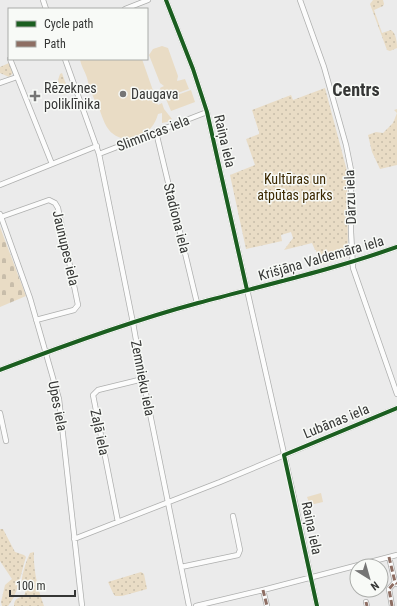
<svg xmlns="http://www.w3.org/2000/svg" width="397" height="606" font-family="'Roboto Condensed',sans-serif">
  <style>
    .grass { fill: url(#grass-dots) }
    .cemetery { fill: url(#cemetery-stones) }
    .garden { fill: #e9dcc5 }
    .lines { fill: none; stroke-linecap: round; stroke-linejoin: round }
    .street-casing { stroke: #aeafae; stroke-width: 6 }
    .street { stroke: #fcfcfc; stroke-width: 4.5 }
    .quiet { stroke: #8d6e63; stroke-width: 3; stroke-dasharray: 6 3; stroke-linecap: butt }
    .cycleway-casing { stroke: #f8faf7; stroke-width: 6 }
    .cycleway { stroke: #1b5e20; stroke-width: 4 }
    .poi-dot { fill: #757575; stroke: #f8faf7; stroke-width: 1.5 }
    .labels { text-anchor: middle; stroke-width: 3; stroke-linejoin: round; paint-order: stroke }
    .poi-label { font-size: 14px; fill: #353635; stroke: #f8faf7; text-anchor: start }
    .street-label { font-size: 14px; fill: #353635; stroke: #f8faf7 }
    .park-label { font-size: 14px; fill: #3b2800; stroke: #f8faf7 }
    .district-label { font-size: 18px; font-weight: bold; fill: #353635; stroke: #f8faf7 }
  </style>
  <defs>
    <pattern id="grass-dots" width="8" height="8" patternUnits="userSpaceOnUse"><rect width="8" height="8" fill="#e9dcc5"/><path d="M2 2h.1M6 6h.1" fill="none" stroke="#c8bdaa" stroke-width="1.8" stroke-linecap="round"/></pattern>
    <pattern id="cemetery-stones" width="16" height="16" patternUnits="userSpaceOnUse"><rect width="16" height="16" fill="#e9dcc5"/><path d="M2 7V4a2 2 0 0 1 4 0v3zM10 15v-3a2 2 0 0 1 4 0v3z" fill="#c8bdaa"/></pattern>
  </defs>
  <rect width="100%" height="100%" fill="#ebebeb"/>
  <path class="grass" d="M373 0H383L384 4 383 6 374 10 382 33 391 30C396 33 397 42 397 48L390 51 387 50 370 4Z
    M9 63 13 73 9 77 0 73V67Z
    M62 73 69 93 63 95 58 80 60 74Z
    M325 88 347 171 348 257 320 265 316 250H315L312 243 284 250 293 238 291 232 281 235 282 241 246 249 230 175 255 165 246 139 259 134V132L252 110 291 95 293 100Z
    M397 109V165L380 169 372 152 368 135 376 132 383 133 393 123 397 113 394 110Z
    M0 529H3L15 552 24 555 26 557C21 572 18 595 8 606H2L1 602 5 585 12 579 0 561Z
    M34 552C33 569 38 590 44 606H14C14 597 20 599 25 594V590L21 586C22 574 25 564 30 553Z
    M141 572 144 574 147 589 122 596H115L113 593 108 582Z"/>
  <path class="cemetery" d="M0 227 26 296 0 307Z"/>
  <path class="garden" d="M162 46 168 48 178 76 177 81 185 79 189 89 164 98 160 88 164 86 160 83 149 55 153 49Z
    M80 59H142L158 105 162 103 164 109 172 119 167 122 162 123V113L158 114C155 125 149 132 139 137 133 140 127 140 121 138 104 132 104 118 97 104 93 98 90 89 88 82 87 74 81 67 80 59Z
    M191 90 195 102 171 111 166 99Z
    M343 242 344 256 327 260 323 248Z
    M321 493 323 502 310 505 307 497Z"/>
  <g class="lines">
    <defs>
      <path id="street" d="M43 0 46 9
        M166 0 193 69 207 112 294 498 317 606
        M300 0 324 67 346 145 351 170V232L353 268 397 394
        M125 9 148 0
        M10 59 52 164
        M65 59 99 154 133 323 143 379 189 606
        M0 83 17 77
        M156 132 197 303
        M99 154 207 112
        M0 185 97 146
        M0 214 30 298 59 399 82 606
        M1 217 49 200 55 203 58 208 78 305 74 310 36 320
        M0 370C65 345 131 321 198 303 265 285 332 270 397 247
        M0 413 6 441
        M118 522 93 395 98 390 143 379
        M74 539 220 482 397 408
        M389 557 395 582 397 584
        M181 567 238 555 240 550 233 516
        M263 590 267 606
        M366 602 367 606
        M196 606 263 590 397 555
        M392 606 389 589 395 582"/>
    </defs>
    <use href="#street" class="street-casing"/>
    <use href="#street" class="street"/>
    <path class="quiet" d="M389 557 395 582 397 584
      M263 590 267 606
      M366 602 367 606
      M392 606 389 589 395 582"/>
    <defs>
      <path id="cycleway" d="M166 0 193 69 207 112 247 290
        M0 370C65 345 131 321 198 303 265 285 332 270 397 247
        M317 606 284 455 397 408"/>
    </defs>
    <use href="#cycleway" class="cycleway-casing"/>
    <use href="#cycleway" class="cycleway"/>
  </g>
  <g class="poi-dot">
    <circle cx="123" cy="94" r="4"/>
    <path d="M33 90h4v4h4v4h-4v4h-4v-4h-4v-4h4z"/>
  </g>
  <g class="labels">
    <g class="poi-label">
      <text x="44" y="93">Rēzeknes<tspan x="44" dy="16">poliklīnika</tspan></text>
      <text x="131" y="99">Daugava</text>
    </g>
    <g class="street-label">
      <text transform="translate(153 133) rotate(-21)" y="5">Slimnīcas iela</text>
      <text transform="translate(225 141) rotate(77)" y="5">Raiņa iela</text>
      <text transform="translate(350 197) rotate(-92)" y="5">Dārzu iela</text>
      <text transform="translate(177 218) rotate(76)" y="5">Stadiona iela</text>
      <text transform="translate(66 248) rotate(77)" y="5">Jaunupes iela</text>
      <text transform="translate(321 258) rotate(-16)" y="5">Krišjāņa Valdemāra iela</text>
      <text transform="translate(143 378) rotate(79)" y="5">Zemnieku iela</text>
      <text transform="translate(58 406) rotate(79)" y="5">Upes iela</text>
      <text transform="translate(336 421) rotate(-22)" y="5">Lubānas iela</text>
      <text transform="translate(100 432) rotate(78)" y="5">Zaļā iela</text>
      <text transform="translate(312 528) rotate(78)" y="5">Raiņa iela</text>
    </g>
    <g class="park-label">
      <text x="295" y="184">Kultūras un<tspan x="295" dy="16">atpūtas parks</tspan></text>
    </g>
    <g class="district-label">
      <text x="356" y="96">Centrs</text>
    </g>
  </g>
  <rect x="8" y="8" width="140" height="52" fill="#f8faf7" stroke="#aaaca9"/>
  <rect x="16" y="21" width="20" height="6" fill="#1b5e20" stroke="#aaaca9"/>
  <text x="44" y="28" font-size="12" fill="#353635">Cycle path</text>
  <rect x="16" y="41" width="20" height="6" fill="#8d6e63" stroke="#aaaca9"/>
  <text x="44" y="48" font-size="12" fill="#353635">Path</text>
  <g transform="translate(369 578) rotate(143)"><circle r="19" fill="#f8faf7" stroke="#aaaca9"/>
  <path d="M0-3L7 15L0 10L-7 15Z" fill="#757575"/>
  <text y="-6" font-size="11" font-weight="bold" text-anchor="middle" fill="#353635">N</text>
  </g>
  <path d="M10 590v6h65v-6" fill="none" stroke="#353635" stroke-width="2"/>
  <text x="16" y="590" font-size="12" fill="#353635" stroke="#f8faf7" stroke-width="3" paint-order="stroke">100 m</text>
</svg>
